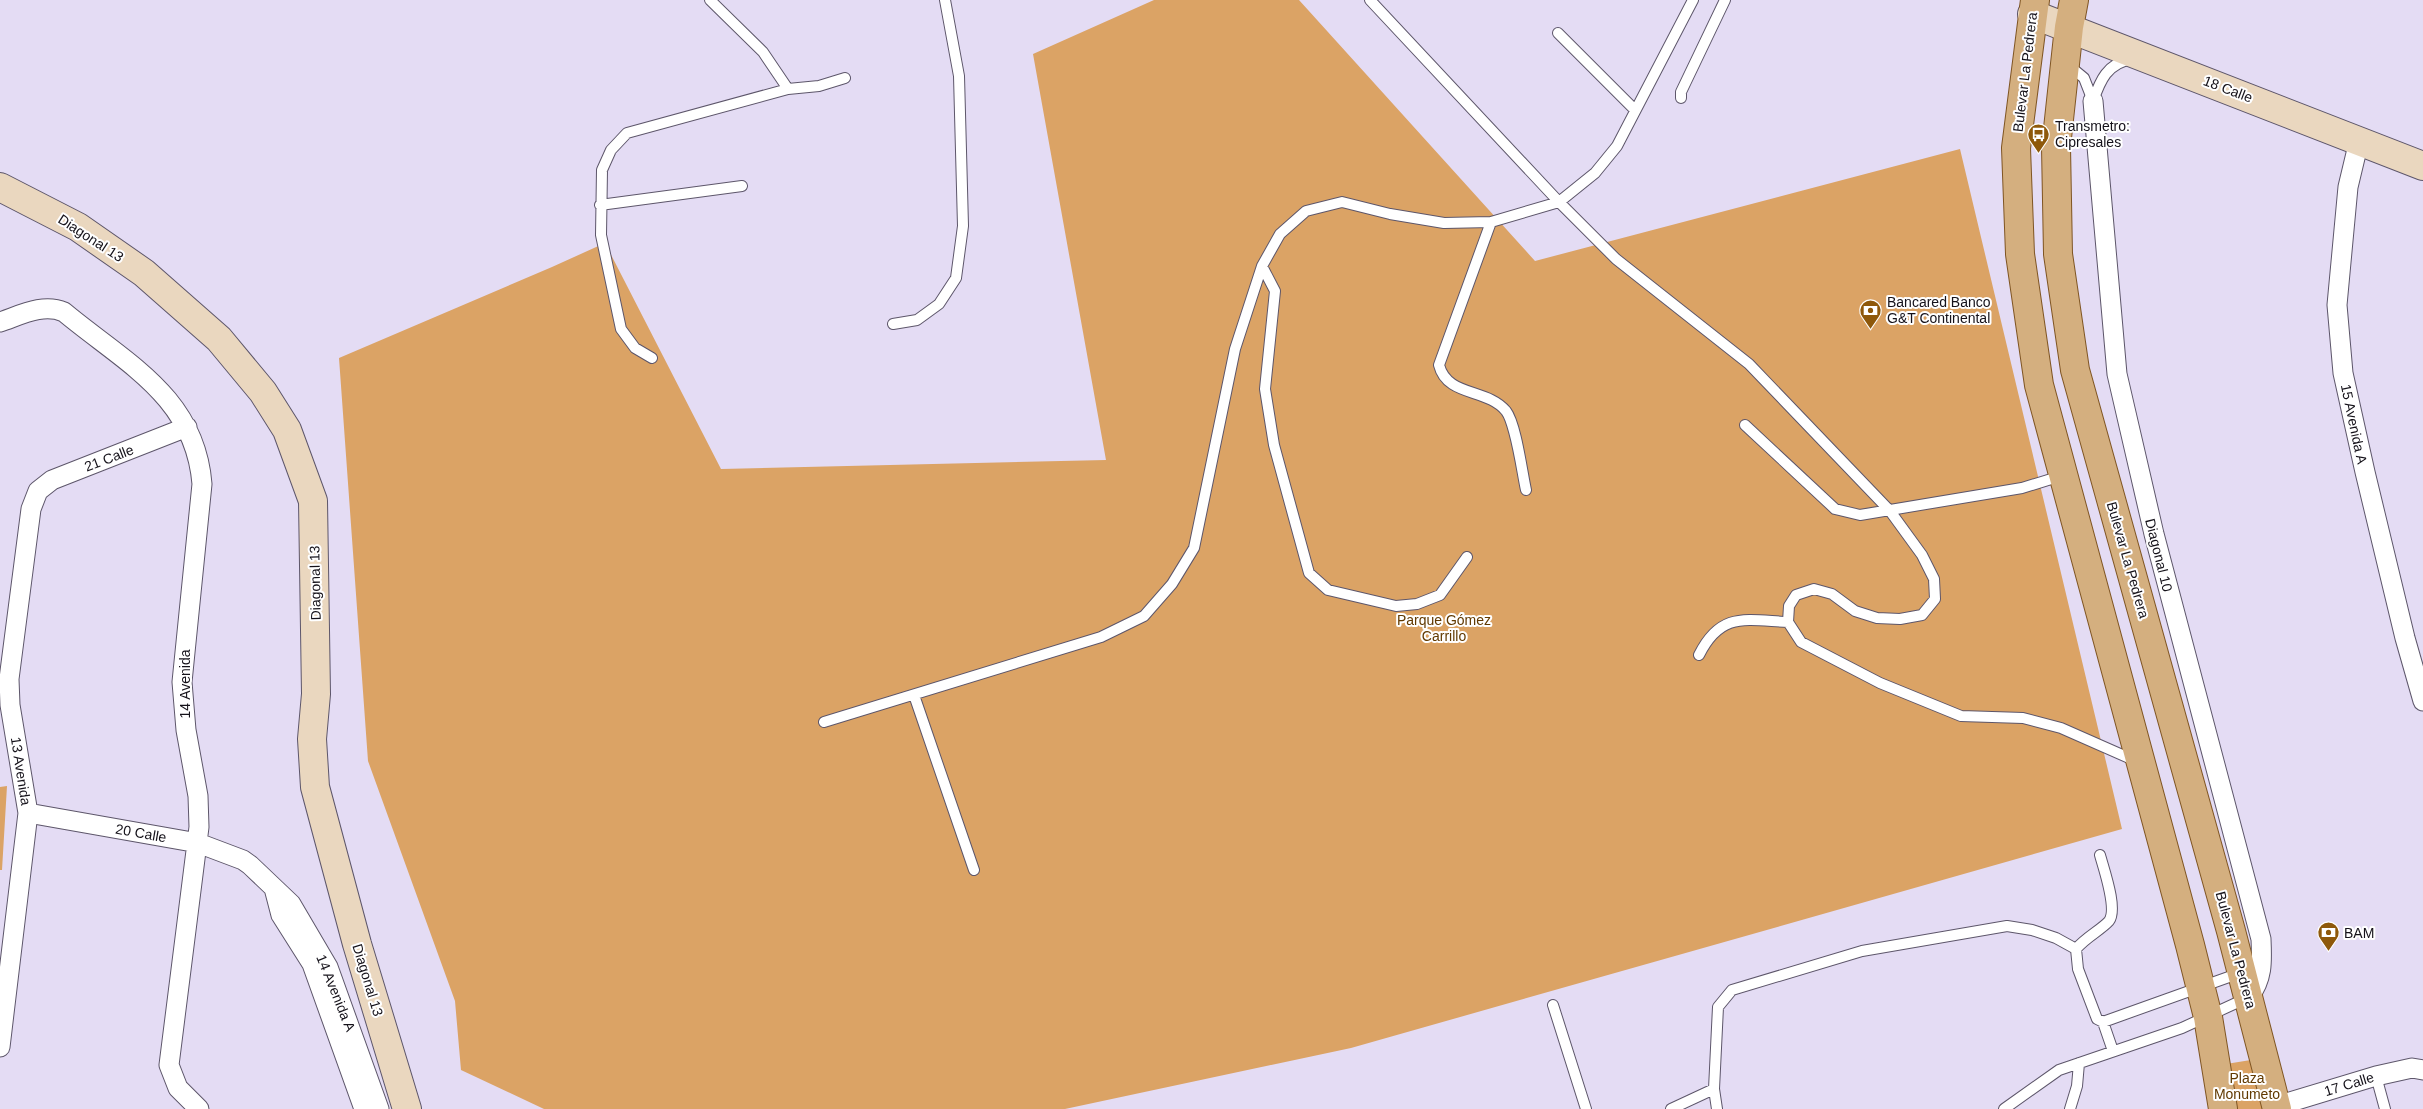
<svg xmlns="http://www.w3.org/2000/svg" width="2423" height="1109" font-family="Helvetica,sans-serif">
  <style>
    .green { fill: #dba365 }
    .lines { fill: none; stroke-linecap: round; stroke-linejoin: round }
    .lane-casing { stroke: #5d566a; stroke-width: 12 }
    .street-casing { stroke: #5d566a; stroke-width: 21 }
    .secondary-casing { stroke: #5d566a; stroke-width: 30 }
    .primary-casing { stroke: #7f5523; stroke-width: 30 }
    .lane { stroke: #fff; stroke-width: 10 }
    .street { stroke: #fff; stroke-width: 19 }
    .secondary { stroke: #ead7bf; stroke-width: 28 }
    .primary { stroke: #d4af7f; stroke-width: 28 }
    .labels { text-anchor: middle; stroke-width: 4; stroke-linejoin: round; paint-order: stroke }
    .street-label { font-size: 14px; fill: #141119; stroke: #fff }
    .poi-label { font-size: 14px; fill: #141119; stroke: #fff; text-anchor: start }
    .park-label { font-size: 14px; fill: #613900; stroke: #fff }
  </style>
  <rect width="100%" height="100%" fill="#e4dcf4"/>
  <path class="green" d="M1154 0H1299L1535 261 1960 149 2122 829 1351 1048 1065 1109H544L461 1070 455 1001 368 761 339 358 552 267 605 243 721 469 1106 460 1033 54Z
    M7 786 2 870H0V787Z
    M2257 1059 2269 1109H2234L2226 1064Z"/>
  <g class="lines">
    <defs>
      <path id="lane" d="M710 0 763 52 788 89
        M1370 0 1559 202 1616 259 1749 364 1890 511 1922 555 1934 579 1935 599 1922 615 1900 619 1877 618 1855 611 1832 594 1814 589 1796 595 1789 606 1788 622 1801 642 1880 683 1961 716 2023 718 2061 728 2136 761
        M1558 33 1635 110
        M2067 64 2084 78 2093 101
        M1681 98V92L1725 0
        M2093 101C2100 81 2107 63 2132 59
        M600 205 742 186
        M1491 222 1439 365C1447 397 1487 388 1506 411 1516 424 1522 472 1526 490
        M1262 266 1275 291 1265 389 1274 445 1309 573 1328 590 1396 606 1417 604 1440 595 1467 557
        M893 324 917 320 939 304 956 278 963 226 959 76 945 0
        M652 358 635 348 621 329 601 235 602 170 611 150 627 133 788 89 819 86 845 78
        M1745 425 1835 509 1860 515 2022 488 2061 476
        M1699 655C1721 611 1746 620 1788 622
        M914 695 974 870
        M824 722 1101 637 1144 616 1172 584 1194 548 1235 349 1262 266 1280 234 1306 211 1342 202 1390 214 1444 223 1491 222 1559 202 1595 173 1617 146 1693 0
        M2100 855C2104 870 2118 909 2109 921 2101 930 2086 937 2076 949L2078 969 2097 1019 2103 1022 2240 973
        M1553 1005 1586 1109
        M2103 1022 2113 1051
        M2376 1076 2385 1109
        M1671 1109 1714 1089
        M1717 1109 1714 1089 1718 1007 1732 990 1862 951 2007 926 2032 930 2056 938 2076 949
        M2004 1109 2059 1070 2182 1028 2247 998
        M2070 1109 2077 1086 2079 1063"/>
      <path id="street" d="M2093 101 2117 374 2154 534 2261 939C2262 962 2263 978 2249 997
        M2359 141 2348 187 2337 305 2343 373 2365 472 2405 638 2423 701
        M0 322C21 315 43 303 64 312 125 363 195 396 202 484L182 682 186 730 198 796 199 827 169 1065 178 1088 199 1109
        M28 813 198 843 243 860 250 865 291 904 328 967 379 1109
        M274 888 281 915 312 964 364 1109
        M0 1047 28 813 10 705 9 679 31 509 38 491 52 480 187 427
        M2277 1106 2376 1076 2412 1068 2423 1070"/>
      <path id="secondary" d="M2032 14 2423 166
        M0 187 78 227 144 273 219 339 263 392 287 430 313 501 316 694 312 739 315 787 357 944 407 1109"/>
      <path id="primary" d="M2035 0 2016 148 2020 254 2039 385 2190 945 2208 1017 2223 1109
        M2074 0 2069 27 2056 147 2058 254 2075 370 2231 931 2277 1109"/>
    </defs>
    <use href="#lane" class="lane-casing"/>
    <use href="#street" class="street-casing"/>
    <use href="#secondary" class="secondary-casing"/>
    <use href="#primary" class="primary-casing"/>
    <use href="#lane" class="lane"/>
    <use href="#street" class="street"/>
    <use href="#secondary" class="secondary"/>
    <use href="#primary" class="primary"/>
  </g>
  <defs>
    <symbol id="bus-pin" viewBox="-11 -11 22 30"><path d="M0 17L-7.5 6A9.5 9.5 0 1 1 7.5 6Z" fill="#8e580a" stroke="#fff"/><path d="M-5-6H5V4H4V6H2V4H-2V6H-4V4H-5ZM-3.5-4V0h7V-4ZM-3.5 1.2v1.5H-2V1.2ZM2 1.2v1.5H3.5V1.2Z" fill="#fff"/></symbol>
    <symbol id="bank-pin" viewBox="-11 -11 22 30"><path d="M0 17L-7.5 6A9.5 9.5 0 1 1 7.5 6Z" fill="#8e580a" stroke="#fff"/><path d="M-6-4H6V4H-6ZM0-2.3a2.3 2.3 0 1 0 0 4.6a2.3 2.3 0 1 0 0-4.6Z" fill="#fff"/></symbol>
  </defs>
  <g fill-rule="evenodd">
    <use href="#bus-pin" x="2026" y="122" width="25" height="34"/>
    <use href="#bank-pin" x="1858" y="298" width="25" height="34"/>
    <use href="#bank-pin" x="2316" y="920" width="25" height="34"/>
  </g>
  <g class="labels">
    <g class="street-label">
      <text transform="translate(2025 72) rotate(-83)" y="5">Bulevar La Pedrera</text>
      <text transform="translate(2228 89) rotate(21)" y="5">18 Calle</text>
      <text transform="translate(91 238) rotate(33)" y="5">Diagonal 13</text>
      <text transform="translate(2354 424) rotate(78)" y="5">15 Avenida A</text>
      <text transform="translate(109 458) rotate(-21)" y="5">21 Calle</text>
      <text transform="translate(2159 555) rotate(76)" y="5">Diagonal 10</text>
      <text transform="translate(2128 560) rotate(74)" y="5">Bulevar La Pedrera</text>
      <text transform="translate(315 583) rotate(-91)" y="5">Diagonal 13</text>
      <text transform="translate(185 684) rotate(-90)" y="5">14 Avenida</text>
      <text transform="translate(21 771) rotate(81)" y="5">13 Avenida</text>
      <text transform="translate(141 833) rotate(10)" y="5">20 Calle</text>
      <text transform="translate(2236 950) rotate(75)" y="5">Bulevar La Pedrera</text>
      <text transform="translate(368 980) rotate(73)" y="5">Diagonal 13</text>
      <text transform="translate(336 993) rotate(68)" y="5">14 Avenida A</text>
      <text transform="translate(2349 1084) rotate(-17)" y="5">17 Calle</text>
    </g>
    <g class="poi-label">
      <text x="2055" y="131">Transmetro:<tspan x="2055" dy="16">Cipresales</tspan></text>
      <text x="1887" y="307">Bancared Banco<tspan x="1887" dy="16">G&amp;T Continental</tspan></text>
      <text x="2344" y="938">BAM</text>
    </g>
    <g class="park-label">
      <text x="1444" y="625">Parque Gómez<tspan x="1444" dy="16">Carrillo</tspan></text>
      <text x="2247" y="1083">Plaza<tspan x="2247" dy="16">Monumeto</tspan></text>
    </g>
  </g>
</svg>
